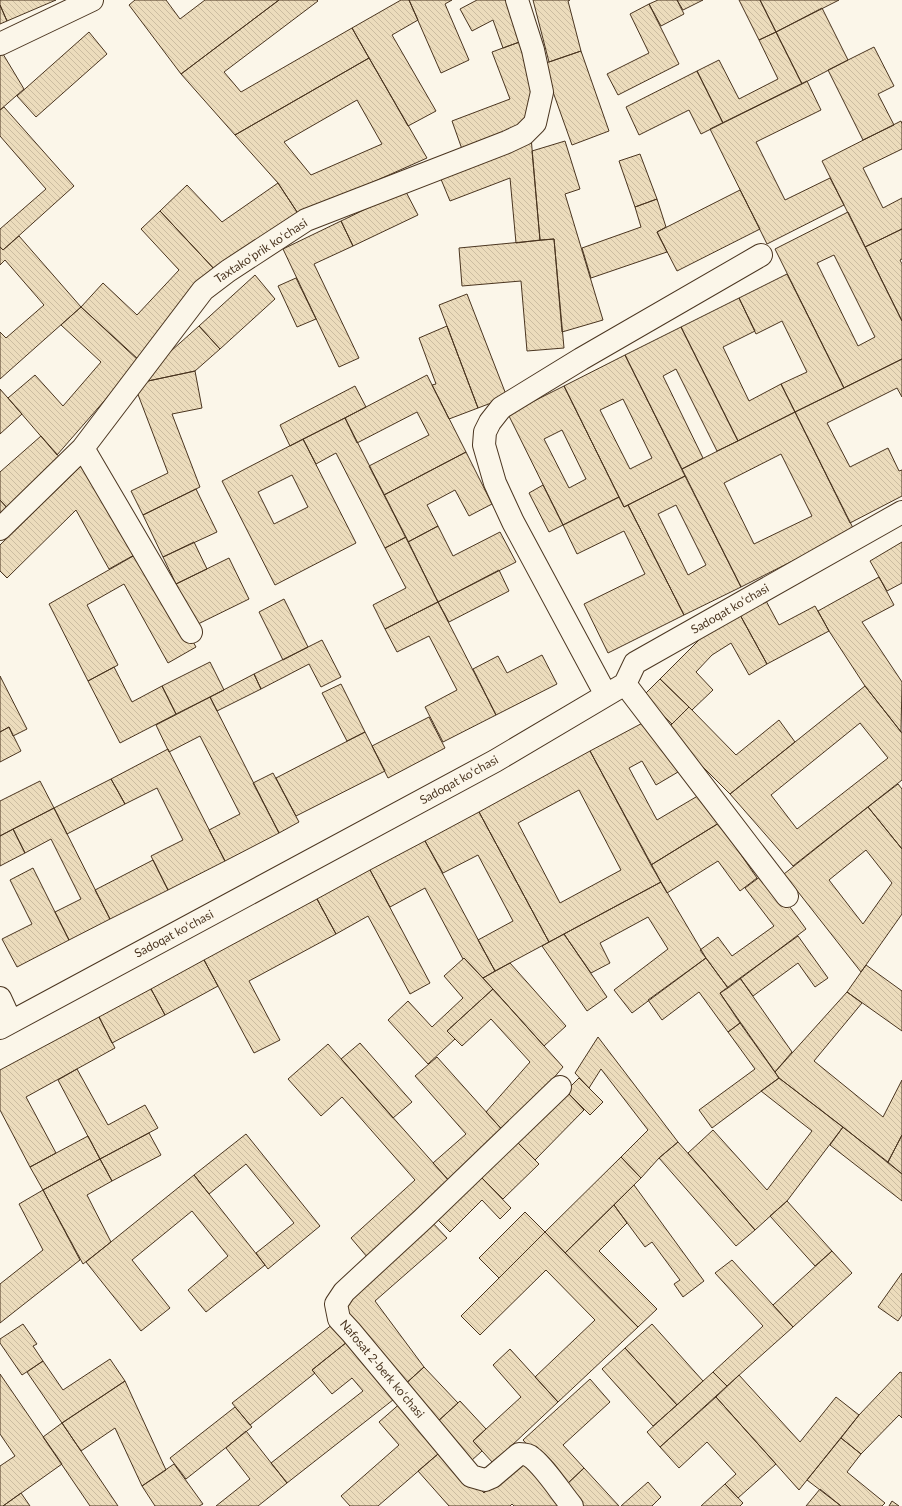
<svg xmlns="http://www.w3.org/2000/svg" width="902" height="1506" font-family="Lato,sans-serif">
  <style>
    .building { fill: url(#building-back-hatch); stroke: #4a3520; fill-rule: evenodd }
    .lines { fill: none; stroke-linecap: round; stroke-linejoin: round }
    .minor-casing { stroke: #4a3520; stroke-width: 24 }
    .minor { stroke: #fbf6e9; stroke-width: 22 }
    .labels { text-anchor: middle; stroke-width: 3; stroke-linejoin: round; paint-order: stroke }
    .street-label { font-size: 12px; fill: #4a3520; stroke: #fbf6e9 }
  </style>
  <defs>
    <pattern id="building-back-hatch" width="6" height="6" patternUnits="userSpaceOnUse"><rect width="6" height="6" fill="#ecdcbc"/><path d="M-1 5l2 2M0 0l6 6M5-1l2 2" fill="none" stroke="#ccbda1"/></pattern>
  </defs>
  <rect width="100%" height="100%" fill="#fbf6e9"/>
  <path class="building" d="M0 0H56L7 21 0 5Z
    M135 0H166L180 19 205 0H279L181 74 129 5Z
    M279 0H317L318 1 224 72 241 92 352 28 369 58 235 135 181 74Z
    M401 0H409L418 20 392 35 436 111 408 126 352 28Z
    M409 0H452L445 4 469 60 441 73Z
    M477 0H514L528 39 503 48 493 20 472 31 460 9Z
    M533 0H570L568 1 581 51 549 62Z
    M658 0H677L684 14 661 26 649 4Z
    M677 0H703L683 10Z
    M739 0H760L776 32 759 40Z
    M760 0H839L776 32Z
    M649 4 679 64 618 95 607 74 649 53 630 14Z
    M0 5 7 21 0 24Z
    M822 8 848 60 802 84 776 32Z
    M89 32 107 54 36 117 17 96Z
    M776 32 802 84 723 123 697 71 719 60 739 99 778 79 759 40Z
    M522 41 540 89 526 129 463 152 452 121 510 99 492 52Z
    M874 47 894 86 878 94 894 125 863 140 828 70Z
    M0 49 24 89 0 110Z
    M581 51 609 131 572 145 543 64Z
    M369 58 427 158 299 215 278 183 235 135ZM357 100 382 144 311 175 284 142Z
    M697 71 723 123 701 134 689 110 639 135 626 107Z
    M807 81 821 110 756 142 785 200 830 178 844 205 767 244 710 129Z
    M4 107 74 186 3 250 0 247V229L46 189 0 136V110Z
    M901 121 902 124V149L863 168 883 208 902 198V229L865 247 822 161Z
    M531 137 540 240 516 243 510 178 450 201 438 172Z
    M565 141 580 189 565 194 603 320 562 332 554 239 540 240 532 151Z
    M640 154 657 199 635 207 619 161Z
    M278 183 299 215 216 271 160 211 187 185 222 222Z
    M405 190 418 215 353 246 341 221Z
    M740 190 760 229 677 271 657 232Z
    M657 199 666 227 657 232 667 252 591 278 582 248 641 227 635 207Z
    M160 211 216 271 138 359 81 307 103 283 137 315 179 270 141 229Z
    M848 212 902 321V359L844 388 775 249ZM834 255 875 337 858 346 817 263Z
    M341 221 353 246 314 264 359 358 339 367 283 249Z
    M902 229V259L900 260 902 264V321L865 247Z
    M19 236 81 307 0 379V332L6 338 44 305 5 260 0 265V247L3 250Z
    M554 239 564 348 527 351 521 281 462 286 459 248Z
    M787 274 844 388 795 412 781 384 807 372 782 321 756 334 739 298Z
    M255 275 275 299 220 349 199 326Z
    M296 278 316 319 297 327 278 286Z
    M467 294 507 397 478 408 439 305Z
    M739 298 755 331 723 347 749 401 781 384 795 412 738 441 681 327Z
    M81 307 139 361 57 455 8 398 35 375 63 406 101 362 61 325Z
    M199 326 220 349 195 371 134 384Z
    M447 326 478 408 449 419 432 385 436 384 419 338Z
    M681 327 738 441 717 451 676 369 663 376 703 458 682 469 625 355Z
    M625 355 685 476 624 507 564 386ZM623 399 652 458 630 469 600 410Z
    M902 359V397L897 388 827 423 850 467 888 448 899 471 902 470V496L850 523 795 412Z
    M195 371 202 408 172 414 200 487 143 515 131 491 168 473 134 384Z
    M427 375 466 452 384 495 369 466 429 435 417 412 357 443 345 418Z
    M355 386 366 407 290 446 280 425Z
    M564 386 619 497 563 525 508 414ZM562 430 586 479 569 488 544 439Z
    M0 389 22 414 0 434Z
    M795 412 854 530 741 587 682 469ZM781 454 812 516 754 544 724 483Z
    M345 418 406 537 385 548 336 453 316 464 303 439Z
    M41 436 62 460 9 510 0 500V472Z
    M303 439 356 543 275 585 222 481ZM292 475 308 507 274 524 258 492Z
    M466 452 492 504 469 516 455 490 427 505 438 526 408 542 384 495Z
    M84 463 136 554 109 569 76 510 7 578 0 571V545Z
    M685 476 741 587 684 615 628 505ZM676 505 706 565 688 575 658 514Z
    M543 485 563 525 549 532 529 493Z
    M196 489 217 532 163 557 143 515Z
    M619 497 624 507 628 505 684 615 608 653 584 604 645 574 624 531 577 554 563 525Z
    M0 500 9 510 0 519Z
    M438 526 453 556 500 532 516 562 438 602 408 542Z
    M406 537 438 602 385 629 373 605 406 588 385 548Z
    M194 542 207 569 176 584 163 557Z
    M902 542V583L887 591 870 561Z
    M142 551 196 647 168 663 124 584 87 605 118 665 88 681 49 604Z
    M229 558 249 599 196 625 176 584Z
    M499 570 509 591 449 622 438 602Z
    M879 577 894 605 862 622 902 682 901 732 865 686 829 631 818 611Z
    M284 599 308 647 283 660 259 612Z
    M765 599 779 625 815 606 829 631 767 664 739 613Z
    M438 602 496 715 443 742 425 707 457 690 429 636 397 652 385 629Z
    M739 613 767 664 749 675 731 643 712 655 696 672 713 690 692 710 660 679 701 638Z
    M322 640 341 677 321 687 309 664 261 689 254 674Z
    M542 655 557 684 496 715 473 669 498 656 507 673Z
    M210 662 224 690 176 714 162 686Z
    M114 667 132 702 162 686 176 714 120 743 88 681Z
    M254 674 261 689 217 711 210 697Z
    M0 676 27 729 13 736 9 727 0 732Z
    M660 679 689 707 672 724 643 696Z
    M341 684 365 732 347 741 322 693Z
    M865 686 902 733V780L793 866 730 794ZM860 723 888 758 797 829 771 795Z
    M210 697 279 833 225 861 209 830 240 814 200 736 169 752 156 725Z
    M689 707 736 755 779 720 795 742 730 794 666 730Z
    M429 717 445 748 388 778 372 746Z
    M650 719 678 772 656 785 642 761 629 768 657 820 701 794 719 823 651 865 590 751Z
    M9 727 21 751 0 762V732Z
    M365 732 385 771 296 816 276 778Z
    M168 749 225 861 168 890 151 856 183 840 157 788 125 804 111 779Z
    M590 751 661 882 549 942 479 812ZM579 790 621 870 560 903 518 823Z
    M273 773 299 822 279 833 253 783Z
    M111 779 125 804 67 834 54 808Z
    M40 781 54 808 0 836V801Z
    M898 784 902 789V849L868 807Z
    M868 807 902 849V914L861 972 784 874ZM866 850 892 883 863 924 829 880Z
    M54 808 110 919 69 940 55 912 81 899 51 839 25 853 13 829Z
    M479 812 549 942 495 971 478 940 513 921 478 855 443 873 425 841Z
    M719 823 757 878 740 891 718 861 667 893 651 865Z
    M13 829 25 853 0 866V836Z
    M425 841 495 971 483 978 464 958 463 959 425 888 390 907 370 870Z
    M153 860 168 890 110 919 95 890Z
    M33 868 69 940 17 967 2 939 32 924 10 880Z
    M370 870 430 983 410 994 368 916 336 934 317 899Z
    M765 873 806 929 728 988 700 950 718 937 732 956 774 926 745 888Z
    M661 882 706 958 632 1013 614 990 668 949 648 917 600 943 610 963 591 973 564 934Z
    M317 899 336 934 249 981 280 1040 254 1053 204 960Z
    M564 934 607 997 587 1011 542 946Z
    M798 936 828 978 815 987 798 963 753 996 740 978Z
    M464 958 493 989 447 1031 455 1039 428 1064 388 1020 408 1001 432 1027 463 998 444 976Z
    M706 958 728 988 720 993 740 1023 728 1032 699 992 662 1020 648 1000Z
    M204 960 218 986 165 1015 151 989Z
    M510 963 566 1026 544 1046 483 978Z
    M866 965 902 991V1031L847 992Z
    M740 978 792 1052 775 1072 720 993Z
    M151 989 165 1015 112 1043 99 1017Z
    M493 989 563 1067 506 1134 486 1112 530 1062 491 1019 462 1046 447 1031Z
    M847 992 862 1003 814 1061 883 1117 902 1080V1135L888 1162 779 1078 775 1072Z
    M99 1017 115 1048 26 1097 56 1153 30 1167 0 1110V1070Z
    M740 1023 779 1078 712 1128 699 1110 755 1069 728 1032Z
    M598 1037 678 1142 659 1158 641 1178 621 1157 648 1130 601 1069 589 1088 575 1073Z
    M360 1043 412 1102 393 1118 341 1059Z
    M328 1044 451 1183 368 1258 351 1238 415 1180 342 1097 321 1116 288 1079Z
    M437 1057 506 1134 451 1183 433 1163 466 1134 415 1076Z
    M77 1069 108 1125 145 1105 158 1128 100 1159 58 1080Z
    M579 1078 603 1102 590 1115 566 1091Z
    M779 1078 843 1127 787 1201 755 1230 688 1153 713 1130 767 1190 812 1131 761 1091Z
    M566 1091 584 1110 535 1160 516 1141Z
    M843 1127 902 1174V1201L830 1145Z
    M149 1133 161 1155 112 1181 100 1159Z
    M246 1134 320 1226 268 1269 256 1253 294 1223 246 1164 209 1194 194 1175Z
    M902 1135V1174L888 1162Z
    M88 1136 100 1159 43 1190 30 1167Z
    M516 1141 539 1164 503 1199 481 1177Z
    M678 1142 755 1230 736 1246 659 1158Z
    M621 1157 641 1178 565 1253 545 1232Z
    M100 1159 112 1181 87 1195 111 1242 83 1264 43 1190Z
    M478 1174 511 1208 500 1219 482 1200 450 1232 435 1217Z
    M194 1175 265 1265 206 1312 188 1290 228 1256 192 1211 132 1260 170 1308 141 1331 86 1262Z
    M634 1185 704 1281 683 1297 674 1284 680 1280 652 1242 645 1247 614 1205Z
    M43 1190 80 1260 0 1323V1284L43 1250 19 1204Z
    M787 1201 832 1251 815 1266 770 1216Z
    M614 1205 627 1223 599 1251 657 1309 638 1327 565 1253Z
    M525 1212 545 1232 499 1278 479 1258Z
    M430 1220 447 1238 375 1301 424 1367 402 1387 339 1301Z
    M545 1232 638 1327 558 1402 535 1377 595 1320 546 1270 480 1335 461 1316Z
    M832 1251 852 1273 793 1327 773 1305Z
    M732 1260 793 1327 727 1386 713 1372 763 1326 715 1273Z
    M902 1273V1315L898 1321 878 1307Z
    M23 1324 37 1344 33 1346 43 1361 22 1375 0 1343V1339Z
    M333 1324 347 1342 312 1370 315 1373 250 1425 232 1403Z
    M652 1324 703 1381 677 1405 625 1348Z
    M347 1342 398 1396 287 1483 271 1463 363 1391 352 1378 332 1394 312 1370Z
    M625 1348 677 1405 653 1426 602 1369Z
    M510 1349 558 1402 493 1463 473 1441 521 1397 493 1365Z
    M110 1359 125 1381 62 1423 27 1372 43 1361 63 1390Z
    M424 1367 458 1403 436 1423 402 1387Z
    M713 1372 727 1386 660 1447 647 1432Z
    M900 1372 902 1373V1418L899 1415 861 1454 841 1438 859 1415Z
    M0 1374 62 1464 3 1506H0V1466L15 1456 0 1434Z
    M739 1375 800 1442 836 1397 859 1415 799 1490 716 1397Z
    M590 1379 610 1402 563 1445 584 1468 565 1486 523 1440Z
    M125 1381 166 1470 142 1486 115 1428 81 1451 62 1423Z
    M716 1397 776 1464 738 1498 725 1484 736 1474 707 1442 679 1468 660 1447Z
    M403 1401 445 1448 378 1506H350L341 1496 399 1445 379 1422Z
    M460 1401 486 1429 473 1441 482 1451 471 1461 436 1423Z
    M235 1407 252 1427 186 1479 170 1458Z
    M62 1423 81 1451 118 1506H90L43 1437Z
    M246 1431 287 1483 258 1506H216L250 1479 226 1448Z
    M841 1438 861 1454 847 1472 885 1503 882 1506H841L807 1480Z
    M445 1448 484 1493 526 1456 570 1506H514L512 1504 510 1506H449L418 1471Z
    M174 1464 203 1504 199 1506H155L142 1486Z
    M584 1468 619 1506H583L565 1486Z
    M648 1482 661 1497 652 1506H621Z
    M725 1484 743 1503 740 1506H701Z
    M820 1489 841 1506H806Z
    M21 1493 30 1506H3Z
    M892 1501 899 1506H889Z"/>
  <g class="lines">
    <defs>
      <path id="minor" d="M0 44 92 0
        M83 448 191 632
        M0 529 83 448 203 290 228 271 306 220 507 142 524 134 535 123 542 92 533 50 517 0
        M625 684 787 896
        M606 695 513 522 495 483 484 445 485 432 490 422 501 408 581 359 761 255
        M0 998 11 1022
        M0 1028 495 761 625 684 635 663 902 512
        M560 1087 423 1219 344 1292 336 1304 339 1319 351 1332 471 1476 485 1480 492 1477 519 1454C523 1454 528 1454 531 1457 544 1466 561 1493 572 1506"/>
    </defs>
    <use href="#minor" class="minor-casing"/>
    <use href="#minor" class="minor"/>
  </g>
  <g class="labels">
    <g class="street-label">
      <text transform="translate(261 251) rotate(-33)" y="4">Taxtakoʻprik koʻchasi</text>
      <text transform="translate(730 609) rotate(-30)" y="4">Sadoqat koʻchasi</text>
      <text transform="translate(459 780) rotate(-29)" y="4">Sadoqat koʻchasi</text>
      <text transform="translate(174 934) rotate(-28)" y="4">Sadoqat koʻchasi</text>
      <text transform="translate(382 1369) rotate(50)" y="4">Nafosat 2-berk koʻchasi</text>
    </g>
  </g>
</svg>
